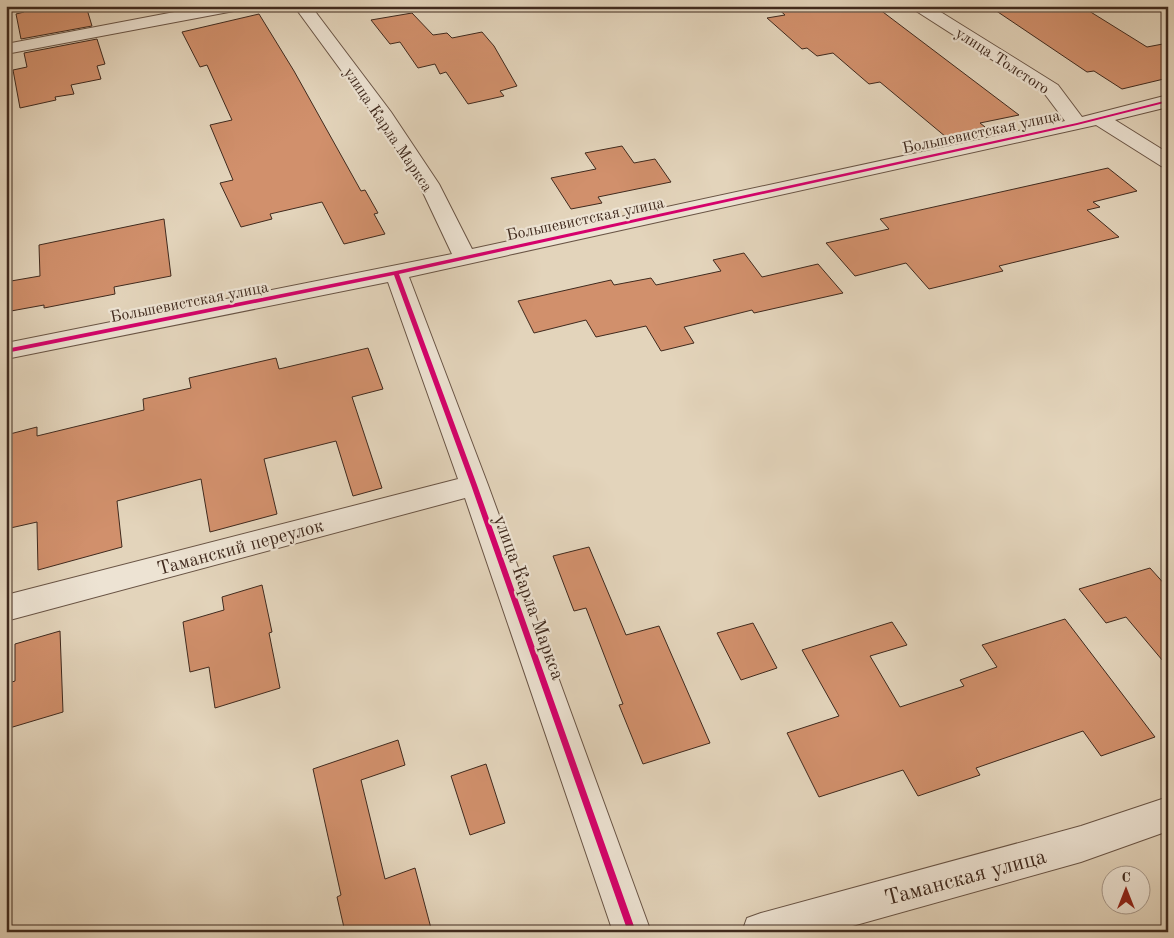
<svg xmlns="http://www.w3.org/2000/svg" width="1174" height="938" font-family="'Old Standard TT',serif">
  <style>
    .building { fill: #d1906c; stroke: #402a1e }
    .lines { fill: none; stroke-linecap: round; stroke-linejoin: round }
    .street-casing { stroke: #695445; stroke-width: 2 }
    .street { fill: #ede3d3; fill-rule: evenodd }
    .cycleway-casing { stroke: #ede3d3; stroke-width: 3 }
    .cycleway { fill: #d6006c; fill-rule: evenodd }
    .labels { text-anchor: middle; stroke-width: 4.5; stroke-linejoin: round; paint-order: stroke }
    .far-street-label { font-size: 16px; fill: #402a1e; stroke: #ede3d3 }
    .street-label { font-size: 19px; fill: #402a1e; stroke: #ede3d3 }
    .near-street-label { font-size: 22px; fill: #402a1e; stroke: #ede3d3 }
  </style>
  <rect width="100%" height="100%" fill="#e3d4bb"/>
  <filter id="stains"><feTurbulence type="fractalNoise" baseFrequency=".004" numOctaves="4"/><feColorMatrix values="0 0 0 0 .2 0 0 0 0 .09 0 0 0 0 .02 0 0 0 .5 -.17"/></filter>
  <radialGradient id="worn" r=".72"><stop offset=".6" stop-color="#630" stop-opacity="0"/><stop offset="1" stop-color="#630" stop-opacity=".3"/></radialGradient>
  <path class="building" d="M23 6H86L92 26 21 39 16 14 24 12Z
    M775 6H875L1019 115 980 123 985 127 946 137 880 82 869 84 833 53 817 56 807 48 802 49 767 18 785 15Z
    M989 6H1081L1147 47 1168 43V78L1122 89 1094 71 1087 72Z
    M412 13 433 35 447 33 452 38 482 32 494 46 517 86 500 91 504 96 468 104 446 72 440 74 435 64 418 68 400 42 390 44 371 20Z
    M259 14 294 71 361 191 365 190 378 213 374 214 385 234 344 244 322 202 270 214 272 219 241 227 220 183 233 180 210 125 232 120 207 65 200 67 182 32Z
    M97 39 105 64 97 66 101 79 71 85 74 94 55 97 56 100 20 108 13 70 27 67 24 53Z
    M622 146 634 163 655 159 671 182 598 197 602 203 571 209 551 178 596 169 585 153Z
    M1108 168 1137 191 1093 202 1100 207 1087 210 1119 237 999 266 1003 271 929 289 906 263 855 276 826 243 889 229 880 219Z
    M164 219 171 276 114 287 115 294 44 308V305L11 311V281L40 276 39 245Z
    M744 253 762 277 818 264 843 293 754 313 752 310 684 327 694 343 661 351 646 326 596 337 586 320 534 333 518 301 611 280 614 285 651 278 656 285 721 271 713 260Z
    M368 348 383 389 352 397 382 488 353 496 336 441 264 459 277 514 210 532 201 479 117 501 122 547 38 570 37 522 6 529V435L37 427V436L144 410 143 399 191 388 189 378 276 358 279 369Z
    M589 547 626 635 659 626 710 743 643 764 619 705 623 704 586 608 574 611 553 556Z
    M1150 568 1168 588V667L1126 617 1106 623 1079 589Z
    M262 585 272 632 269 633 280 688 215 708 209 667 190 672 183 622 224 610 222 597Z
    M1065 619 1155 737 1101 756 1083 731 976 768 980 775 918 796 903 770 819 797 787 733 839 716 802 650 892 622 907 645 870 656 900 707 964 686 960 680 997 667 982 645Z
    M753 623 777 668 741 680 717 633Z
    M60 631 63 712 6 729V684L15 681V644Z
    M398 740 405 765 361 780 385 879 415 868 432 932H345L337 897 341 895 313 769Z
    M486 764 505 823 470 835 451 776Z"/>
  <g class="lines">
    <defs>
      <path id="street" d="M206 6H242L240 9 234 11 6 54V44Z
        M294 6H311L391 112 439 184 472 249 1065 121 1044 93 913 9 911 6H931L1058 85 1082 117 1168 95V107L1115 120 1168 153V168L1161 166 1096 125 409 277 488 485 651 932H613L465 498 6 621V595L458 479 388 282 6 359V343L452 254 419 184 376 118Z
        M1168 797V831L1081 862 831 932H742L747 918 761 913 1081 826Z"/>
    </defs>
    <use href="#street" class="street-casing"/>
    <use href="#street" class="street"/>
    <defs>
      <path id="cycleway" d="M1168 100V102L1077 125 399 274 477 485 636 932H628L471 485 394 275 6 353V349L396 271 1077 123Z"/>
    </defs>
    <use href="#cycleway" class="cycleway-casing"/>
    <use href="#cycleway" class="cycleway"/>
  </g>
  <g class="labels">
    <g class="far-street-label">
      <text transform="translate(1003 60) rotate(33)" y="6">улица Толстого</text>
      <text transform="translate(389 129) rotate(56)" y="6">улица Карла Маркса</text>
      <text transform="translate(981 131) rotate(-12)" y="6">Большевистская улица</text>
      <text transform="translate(585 218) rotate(-12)" y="6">Большевистская улица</text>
      <text transform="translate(189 301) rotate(-11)" y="6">Большевистская улица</text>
    </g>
    <g class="street-label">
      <text transform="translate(240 546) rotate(-15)" y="7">Таманский переулок</text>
      <text transform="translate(530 597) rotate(70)" y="7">улица Карла Маркса</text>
    </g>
    <g class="near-street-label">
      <text transform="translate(965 876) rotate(-15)" y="8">Таманская улица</text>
    </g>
  </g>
  <rect width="1174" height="938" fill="none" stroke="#e3d4bb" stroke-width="25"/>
  <rect x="8" y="8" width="1159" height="923" fill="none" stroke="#402a1e" stroke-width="2.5"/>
  <rect x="12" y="12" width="1149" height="913" fill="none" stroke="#402a1e"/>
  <g transform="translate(1126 890)"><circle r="24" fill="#ede3d3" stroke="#a8998b"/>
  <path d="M0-4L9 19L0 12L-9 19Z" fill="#8f2418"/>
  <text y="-8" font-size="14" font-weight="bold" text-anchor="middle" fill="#402a1e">С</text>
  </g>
  <rect width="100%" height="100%" filter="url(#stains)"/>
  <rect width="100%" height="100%" fill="url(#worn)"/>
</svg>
